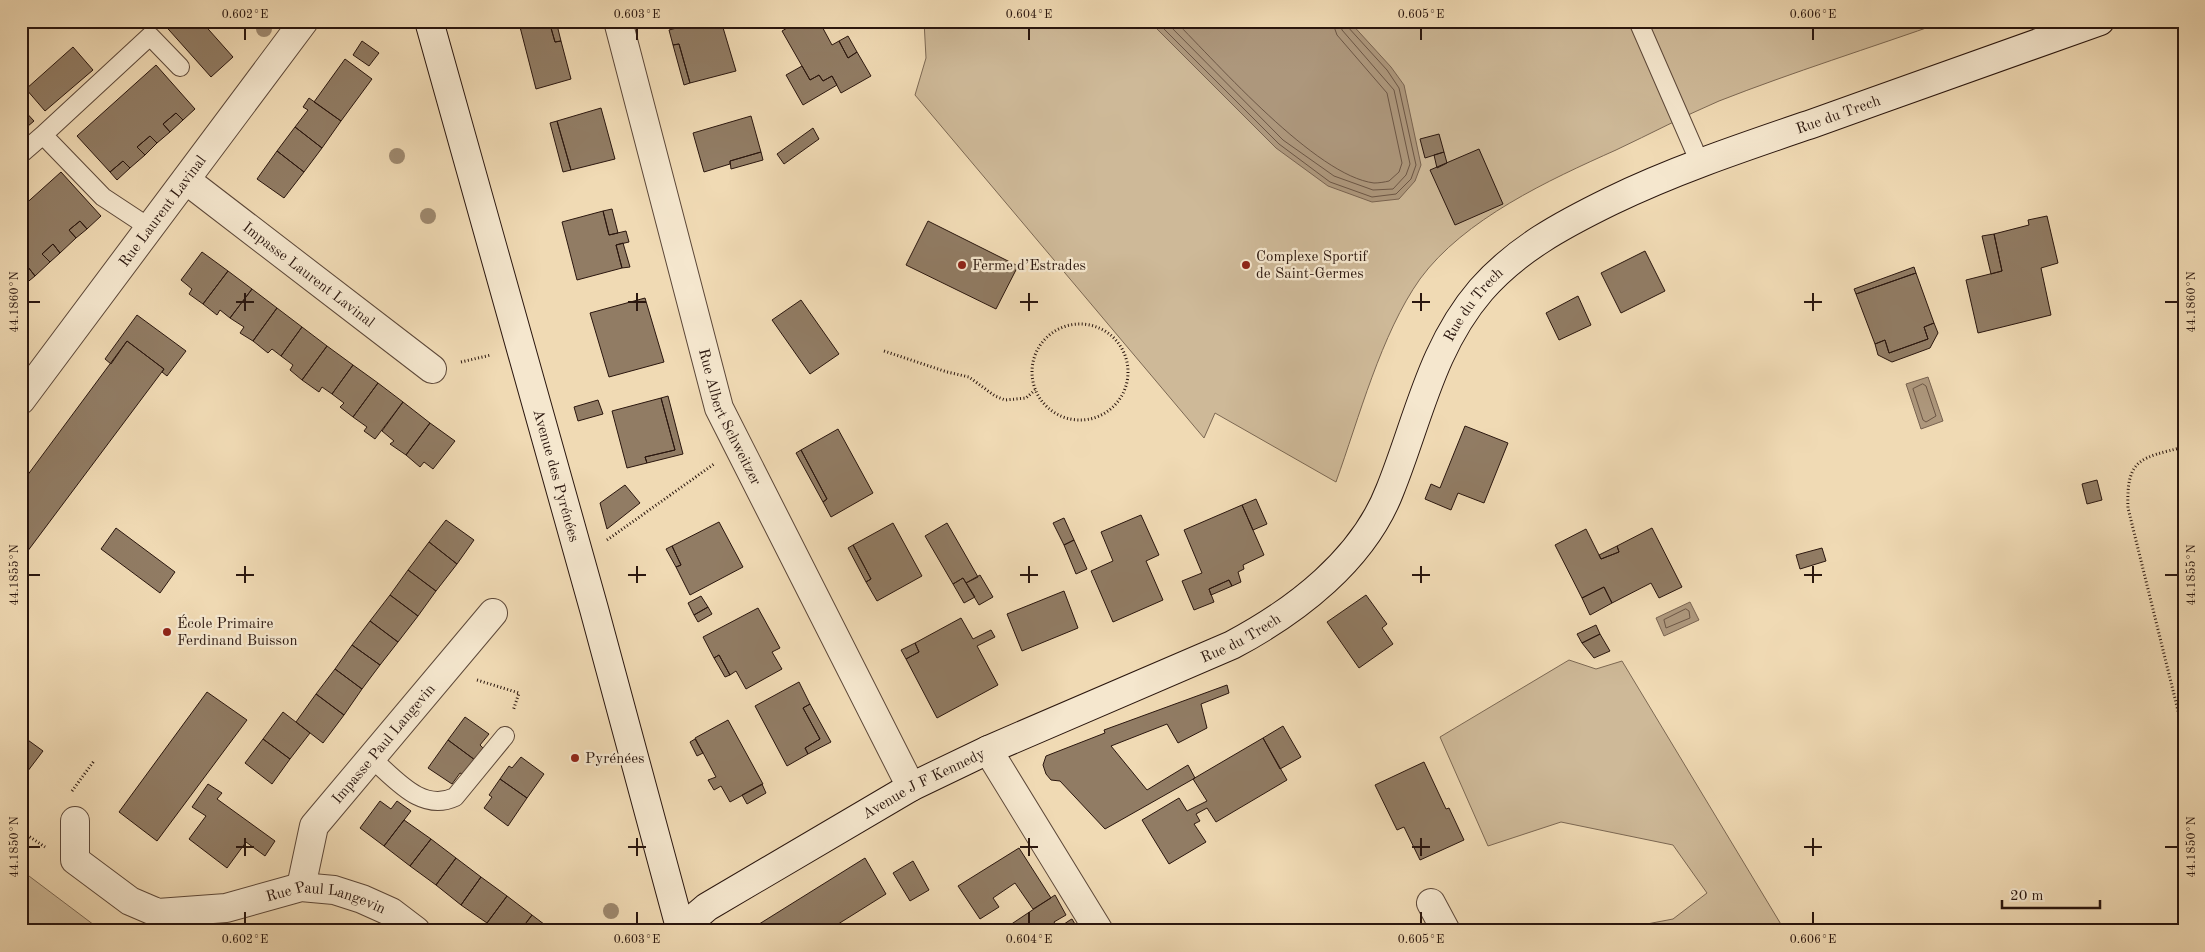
<svg xmlns="http://www.w3.org/2000/svg" width="2205" height="952" font-family="'Old Standard TT',serif">
  <style>
    .green { fill: #ceb998; stroke: #7c6853 }
    .water { fill: #ad977c; stroke: #796350 }
    .lines { fill: none; stroke-linecap: round; stroke-linejoin: round }
    .shore { stroke: #6c5645; stroke-width: 1 }
    .building { fill: #917c64; stroke: #2a160e }
    .lane-casing { stroke: #5c4738; stroke-width: 20 }
    .street-casing { stroke: #5c4738; stroke-width: 30 }
    .secondary-casing { stroke: #2a160e; stroke-width: 30 }
    .path { stroke: #2a160e; stroke-width: 3; stroke-dasharray: 1 2.5; stroke-linecap: butt }
    .lane { stroke: #f5e7ce; stroke-width: 18 }
    .street { stroke: #f5e7ce; stroke-width: 28 }
    .secondary { stroke: #f5e7ce; stroke-width: 28 }
    .tree { fill: #9e896f }
    .ticks { fill: none; stroke: #2a160e; stroke-width: 2 }
    .poi-dot { fill: #8f2418; stroke: #f5e7ce; stroke-width: 2 }
    .labels { text-anchor: middle; stroke-width: 4.5; stroke-linejoin: round; paint-order: stroke }
    .street-label { font-size: 15px; fill: #2a160e; stroke: #f5e7ce }
    .poi-label { font-size: 15px; fill: #2a160e; stroke: #f5e7ce; text-anchor: start }
    .neatline { fill: none; stroke: #2a160e; stroke-width: 2 }
    .ticks-label { font-size: 12px; text-anchor: middle; fill: #2a160e }
  </style>
  <rect width="100%" height="100%" fill="#f0dab4"/>
  <filter id="stains"><feTurbulence type="fractalNoise" baseFrequency=".004" numOctaves="4"/><feColorMatrix values="0 0 0 0 .2 0 0 0 0 .09 0 0 0 0 .02 0 0 0 .5 -.17"/></filter>
  <radialGradient id="worn" r=".72"><stop offset=".6" stop-color="#630" stop-opacity="0"/><stop offset="1" stop-color="#630" stop-opacity=".3"/></radialGradient>
  <path class="green" d="M924 21H1946C1870 48 1793 72 1719 101 1684 116 1650 134 1616 150 1549 180 1464 219 1420 279 1381 334 1359 418 1336 482L1215 413 1204 438 915 95 926 58Z
    M1569 660 1596 669 1622 661 1785 931H1555L1626 928 1673 919 1707 893 1673 845 1561 822 1488 846 1440 737Z
    M21 870 102 931H21Z"/>
  <path class="water" d="M1149 21H1349L1391 67 1404 85 1421 165 1415 181 1399 199 1372 202 1328 186 1276 148Z
    M1928 377 1943 421 1921 429 1906 384Z
    M1690 602 1699 620 1664 636 1656 618Z"/>
  <g class="lines">
    <path class="shore" d="M1156 21 1279 144 1330 182 1372 197 1396 194 1411 179 1416 165 1399 88 1387 70 1347 26 1346 21
      M1165 21 1283 140 1334 176 1373 190 1393 189 1406 175 1410 164 1394 90 1342 30 1340 21
      M1175 21C1218 64 1316 176 1374 183 1379 183 1385 182 1389 181L1399 172 1402 163 1387 93 1337 35 1332 21
      M1923 384 1926 386 1936 416 1926 422 1923 420 1913 389Z
      M1686 609 1689 611 1690 618 1666 628 1664 620Z"/>
  </g>
  <path class="building" d="M21 21H35L21 33Z
    M161 21H201L233 57 211 77Z
    M539 21H549L555 42 561 41 571 79 536 89 520 27Z
    M549 21H556L561 41 555 42Z
    M703 21H721L736 71 690 83 679 44 673 45 669 30Z
    M799 21H819L832 45 839 41 848 58 857 52 871 76 841 93 832 76 823 81 819 75 810 80 782 31Z
    M848 36 857 52 848 58 839 41Z
    M362 41 379 53 369 66 353 55Z
    M679 44 690 83 684 85 673 45Z
    M73 47 93 70 45 111 26 89Z
    M345 59 372 79 341 121 314 102Z
    M156 65 195 109 183 120 176 113 163 124 170 132 157 143 150 136 137 147 145 155 130 168 123 161 110 172 77 136Z
    M802 66 810 80 819 75 823 81 832 76 837 85 803 105 786 75Z
    M309 98 341 121 322 148 295 127 308 110 303 107Z
    M21 107 34 121 21 132Z
    M601 108 615 159 571 170 557 121Z
    M176 113 183 120 170 132 163 124Z
    M751 116 761 152 730 161V164L704 172 693 133Z
    M557 121 571 170 563 172 550 123Z
    M295 127 322 148 304 172 277 151Z
    M813 128 819 139 784 164 777 154Z
    M1439 134 1444 152 1425 158 1420 139Z
    M150 136 157 143 145 155 137 147Z
    M1479 149 1503 204 1455 225 1430 170Z
    M277 151 304 172 284 198 257 179Z
    M761 152 763 160 731 169 730 161Z
    M1444 152 1447 163 1437 168 1434 155Z
    M123 161 130 168 117 180 110 172Z
    M61 172 101 216 87 229 80 221 69 230 76 238 60 253 53 244 42 254 50 262 35 276 28 267 21 273V208Z
    M612 209 618 233 609 235 603 211Z
    M603 211 609 235 626 231 629 242 616 245 622 268 577 280 562 222Z
    M2047 216 2058 263 2041 268 2051 315 1978 333 1966 280 2002 271 1994 234 2029 225 2028 220Z
    M80 221 87 229 76 238 69 230Z
    M928 221 1018 266 996 309 906 265Z
    M1994 234 2002 271 1991 274 1982 236Z
    M623 243 630 267 622 268 616 245Z
    M53 244 60 253 50 262 42 254Z
    M1645 251 1665 291 1621 313 1601 273Z
    M202 252 228 271 203 304 189 294 192 289 181 280Z
    M28 267 35 276 24 285 21 282V273Z
    M1914 267 1916 273 1856 294 1854 289Z
    M228 271 252 289 230 318 220 310 217 315 203 304Z
    M1916 273 1934 323 1924 327 1928 339 1889 353 1885 340 1875 344 1856 294Z
    M252 289 277 308 253 341 240 333 244 327 230 318Z
    M1578 296 1591 325 1559 340 1546 313Z
    M645 298 664 362 609 377 590 313Z
    M801 300 839 354 810 374 772 320Z
    M277 308 302 327 281 356 272 349 268 353 253 341Z
    M137 315 186 351 167 376 162 372 164 369 127 341 111 364 105 359Z
    M1934 323 1938 333 1930 348 1892 362 1878 355 1875 344 1885 340 1889 353 1928 339 1924 327Z
    M302 327 327 346 302 380 290 370 293 365 281 356Z
    M127 341 164 369 21 560V484Z
    M327 346 353 365 332 394 322 387 319 392 302 380Z
    M353 365 378 383 353 417 340 407 344 403 332 394Z
    M378 383 403 402 375 439 364 431 367 427 353 417Z
    M668 396 683 454 647 463 645 457 675 450 661 398Z
    M661 398 675 450 645 457 647 463 627 468 612 411Z
    M598 400 603 414 578 421 574 407Z
    M403 402 430 423 406 455 390 444 394 441 382 431Z
    M430 423 455 441 433 469 424 462 420 467 406 455Z
    M1465 426 1508 443 1484 503 1458 493 1451 510 1425 499 1431 484 1440 488Z
    M838 429 873 493 831 517 823 502 827 499 801 450Z
    M801 450 827 499 823 502 796 453Z
    M2097 480 2102 500 2087 504 2082 484Z
    M625 485 640 503 607 529 600 503Z
    M1256 499 1267 524 1253 530 1242 505Z
    M1242 505 1264 555 1243 565 1244 569 1238 572 1241 582 1232 586 1229 580 1209 589 1214 602 1194 610 1182 581 1202 573 1184 530Z
    M1141 515 1159 555 1146 561 1163 600 1113 622 1091 571 1113 561 1101 532Z
    M1064 518 1074 540 1064 545 1053 523Z
    M446 520 474 540 457 564 429 542Z
    M719 522 743 567 690 595 676 567 681 565 672 546Z
    M893 523 922 576 877 601 866 582 871 579 853 545Z
    M947 523 978 577 966 583 963 578 953 584 925 536Z
    M116 528 175 572 160 593 101 549Z
    M1652 528 1682 587 1659 598 1651 583 1612 603 1604 587 1582 598 1555 545 1586 529 1601 559 1619 552 1617 546Z
    M1074 540 1087 569 1076 574 1064 545Z
    M429 542 457 564 436 591 408 570Z
    M853 545 871 579 866 582 848 548Z
    M672 546 681 565 676 567 666 549Z
    M1617 546 1619 552 1601 559 1599 555Z
    M1822 548 1826 561 1800 569 1796 555Z
    M408 570 436 591 418 616 390 595Z
    M980 575 993 597 979 605 966 583Z
    M963 578 975 597 964 603 953 584Z
    M1229 580 1232 586 1211 595 1209 589Z
    M1604 587 1612 603 1590 615 1582 598Z
    M1064 591 1078 628 1022 651 1007 614Z
    M390 595 418 616 398 642 370 621Z
    M1366 595 1387 624 1382 628 1393 644 1359 668 1327 622Z
    M701 596 708 607 694 615 688 603Z
    M708 607 712 614 698 622 694 615Z
    M758 608 780 648 772 652 782 669 746 689 736 671 730 675 719 655 714 658 703 637Z
    M961 618 973 639 991 630 995 637 977 646 998 685 937 718 906 659 919 652 915 643Z
    M370 621 398 642 380 665 352 645Z
    M1596 625 1600 634 1582 643 1577 634Z
    M1600 634 1610 651 1594 658 1582 643Z
    M915 643 919 652 906 659 901 650Z
    M352 645 380 665 362 689 335 669Z
    M719 655 730 675 725 677 714 658Z
    M335 669 362 689 344 715 316 694Z
    M799 682 810 704 803 708 820 739 805 748 808 754 787 766 755 706Z
    M1227 685 1229 693 1201 704 1207 728 1178 743 1167 724 1111 746 1147 790 1188 765 1195 778 1105 829 1060 781 1051 780 1046 774 1043 765 1046 756 1105 733 1104 730Z
    M207 692 247 720 157 841 119 812Z
    M316 694 344 715 323 743 296 722Z
    M810 704 831 742 808 754 805 748 820 739 803 708Z
    M283 712 310 733 290 759 263 739Z
    M465 717 489 734 480 745 483 748 475 760 448 740Z
    M728 720 763 784 730 802 721 786 714 790 708 780 716 777 695 738Z
    M1283 726 1301 757 1280 769 1263 738Z
    M21 735 43 751 21 780Z
    M1263 738 1287 780 1216 822 1207 808 1196 814 1200 821 1194 824 1206 842 1169 864 1142 820 1179 798 1187 811 1207 801 1193 779Z
    M263 739 290 759 272 784 245 763Z
    M695 739 703 753 697 756 690 742Z
    M448 740 475 760 464 775 460 773 452 784 428 768Z
    M521 757 544 774 527 798 500 779 509 766 512 768Z
    M1424 762 1446 809 1449 808 1464 840 1420 860 1404 827 1397 830 1375 785Z
    M500 779 527 798 508 826 484 808 492 797 489 795Z
    M208 784 222 793 217 799 275 841 265 856 246 842 227 868 189 839 206 816 192 807Z
    M762 784 766 793 747 804 742 795Z
    M380 801 391 809 397 801 411 811 384 846 360 828Z
    M404 820 431 839 410 866 384 846Z
    M431 839 456 858 436 885 410 866Z
    M1019 848 1051 898 1033 909 1015 883 993 898 999 907 980 919 958 886Z
    M456 858 481 877 461 905 436 885Z
    M865 858 886 894 827 931H748Z
    M913 861 929 890 910 901 893 873Z
    M481 877 507 896 487 923 461 905Z
    M1055 895 1066 915 1054 922 1058 929 1054 931H1001Z
    M507 896 532 915 520 931H497L487 923Z
    M532 915 553 931H520Z
    M1072 919 1079 931H1054L1070 920Z"/>
  <g class="lines">
    <defs>
      <path id="lane" d="M1638 21 1700 163
        M21 154 43 135
        M150 228 103 197 43 135 150 36 180 67
        M371 758C395 778 421 813 455 797L505 736"/>
      <g id="street">
        <path id="s1" d="M618 21 719 408 911 787"/>
        <path id="s2" d="M186 180 432 369"/>
        <path id="s3" d="M21 400 304 21"/>
        <path d="M988 750 1099 931"/>
        <path id="s4" d="M75 821V860L130 901 158 913 226 908 301 887 334 890 362 899 391 912 416 931"/>
        <path id="s5" d="M301 887 314 826 493 613"/>
        <path d="M1431 903 1446 931"/>
      </g>
      <g id="secondary">
        <path id="s6" d="M429 21 594 609 681 931"/>
        <path id="s7" d="M680 930 707 907 911 787 988 750 1232 645C1296 611 1363 560 1390 490 1418 421 1431 348 1481 290 1517 249 1562 225 1611 201 1677 169 1747 146 1817 122 1911 88 2005 55 2100 21"/>
      </g>
    </defs>
    <use href="#lane" class="lane-casing"/>
    <use href="#street" class="street-casing"/>
    <use href="#secondary" class="secondary-casing"/>
    <path class="path" d="M1032 372a48 48 0 1 1 96 0a48 48 0 1 1-96 0Z
      M884 351 947 372 969 377 995 396 1005 400 1026 398 1035 390
      M461 362 491 355
      M2184 447C2141 458 2126 458 2128 508L2184 735
      M607 540 714 464
      M477 680 519 693 513 711
      M72 791 94 761
      M21 831 45 847"/>
    <use href="#lane" class="lane"/>
    <use href="#street" class="street"/>
    <use href="#secondary" class="secondary"/>
  </g>
  <g class="tree">
    <circle cx="264" cy="29" r="8"/>
    <circle cx="397" cy="156" r="8"/>
    <circle cx="428" cy="216" r="8"/>
    <circle cx="611" cy="911" r="8"/>
  </g>
  <path class="ticks" d="M245 28V40M637 28V40M1029 28V40M1421 28V40M1813 28V40M245 293V311M637 293V311M1029 293V311M1421 293V311M1813 293V311M28 302H40M236 302H254M628 302H646M1020 302H1038M1412 302H1430M1804 302H1822M2165 302H2178M245 566V583M637 566V583M1029 566V583M1421 566V583M1813 566V583M28 575H40M236 575H254M628 575H646M1020 575H1038M1412 575H1430M1804 575H1822M2165 575H2178M245 838V856M637 838V856M1029 838V856M1421 838V856M1813 838V856M28 847H40M236 847H254M628 847H646M1020 847H1038M1412 847H1430M1804 847H1822M2165 847H2178M245 912V924M637 912V924M1029 912V924M1421 912V924M1813 912V924"/>
  <g class="poi-dot">
    <circle cx="962" cy="265" r="5"/>
    <circle cx="1246" cy="265" r="5"/>
    <circle cx="167" cy="632" r="5"/>
    <circle cx="575" cy="758" r="5"/>
  </g>
  <g class="labels">
    <g class="street-label">
      <text dy="5" stroke="none"><textPath href="#s7" startOffset="1472">Rue du Trech</textPath></text>
      <text dy="5" stroke="none"><textPath href="#s3" startOffset="236">Rue Laurent Lavinal</textPath></text>
      <text dy="5" stroke="none"><textPath href="#s2" startOffset="155">Impasse Laurent Lavinal</textPath></text>
      <text dy="5" stroke="none"><textPath href="#s7" startOffset="1054">Rue du Trech</textPath></text>
      <text dy="5" stroke="none"><textPath href="#s1" startOffset="412">Rue Albert Schweitzer</textPath></text>
      <text dy="5" stroke="none"><textPath href="#s6" startOffset="472">Avenue des Pyrénées</textPath></text>
      <text dy="5" stroke="none"><textPath href="#s7" startOffset="634">Rue du Trech</textPath></text>
      <text dy="5" stroke="none"><textPath href="#s5" startOffset="170">Impasse Paul Langevin</textPath></text>
      <text dy="5" stroke="none"><textPath href="#s7" startOffset="285">Avenue J F Kennedy</textPath></text>
      <text dy="5" stroke="none"><textPath href="#s4" startOffset="310">Rue Paul Langevin</textPath></text>
    </g>
    <g class="poi-label">
      <text x="1256" y="261">Complexe Sportif<tspan x="1256" dy="17">de Saint-Germes</tspan></text>
      <text x="972" y="270">Ferme d’Estrades</text>
      <text x="177" y="628">École Primaire<tspan x="177" dy="17">Ferdinand Buisson</tspan></text>
      <text x="585" y="763">Pyrénées</text>
    </g>
  </g>
  <rect width="2205" height="952" fill="none" stroke="#f0dab4" stroke-width="55"/>
  <path d="M2002 900v8h98v-8" fill="none" stroke="#2a160e" stroke-width="2.5"/>
  <text x="2010" y="900" font-size="15" fill="#2a160e" stroke="#f5e7ce" stroke-width="4" paint-order="stroke">20 m</text>
  <rect x="28" y="28" width="2150" height="896" class="neatline"/>
  <g class="ticks-label">
    <text x="245" y="18">0.602°E</text>
    <text x="637" y="18">0.603°E</text>
    <text x="1029" y="18">0.604°E</text>
    <text x="1421" y="18">0.605°E</text>
    <text x="1813" y="18">0.606°E</text>
    <text transform="translate(14 302) rotate(-90)" y="4">44.1860°N</text>
    <text transform="translate(2191 302) rotate(-90)" y="4">44.1860°N</text>
    <text transform="translate(14 575) rotate(-90)" y="4">44.1855°N</text>
    <text transform="translate(2191 575) rotate(-90)" y="4">44.1855°N</text>
    <text transform="translate(14 847) rotate(-90)" y="4">44.1850°N</text>
    <text transform="translate(2191 847) rotate(-90)" y="4">44.1850°N</text>
    <text x="245" y="943">0.602°E</text>
    <text x="637" y="943">0.603°E</text>
    <text x="1029" y="943">0.604°E</text>
    <text x="1421" y="943">0.605°E</text>
    <text x="1813" y="943">0.606°E</text>
  </g>
  <rect width="100%" height="100%" filter="url(#stains)"/>
  <rect width="100%" height="100%" fill="url(#worn)"/>
</svg>
